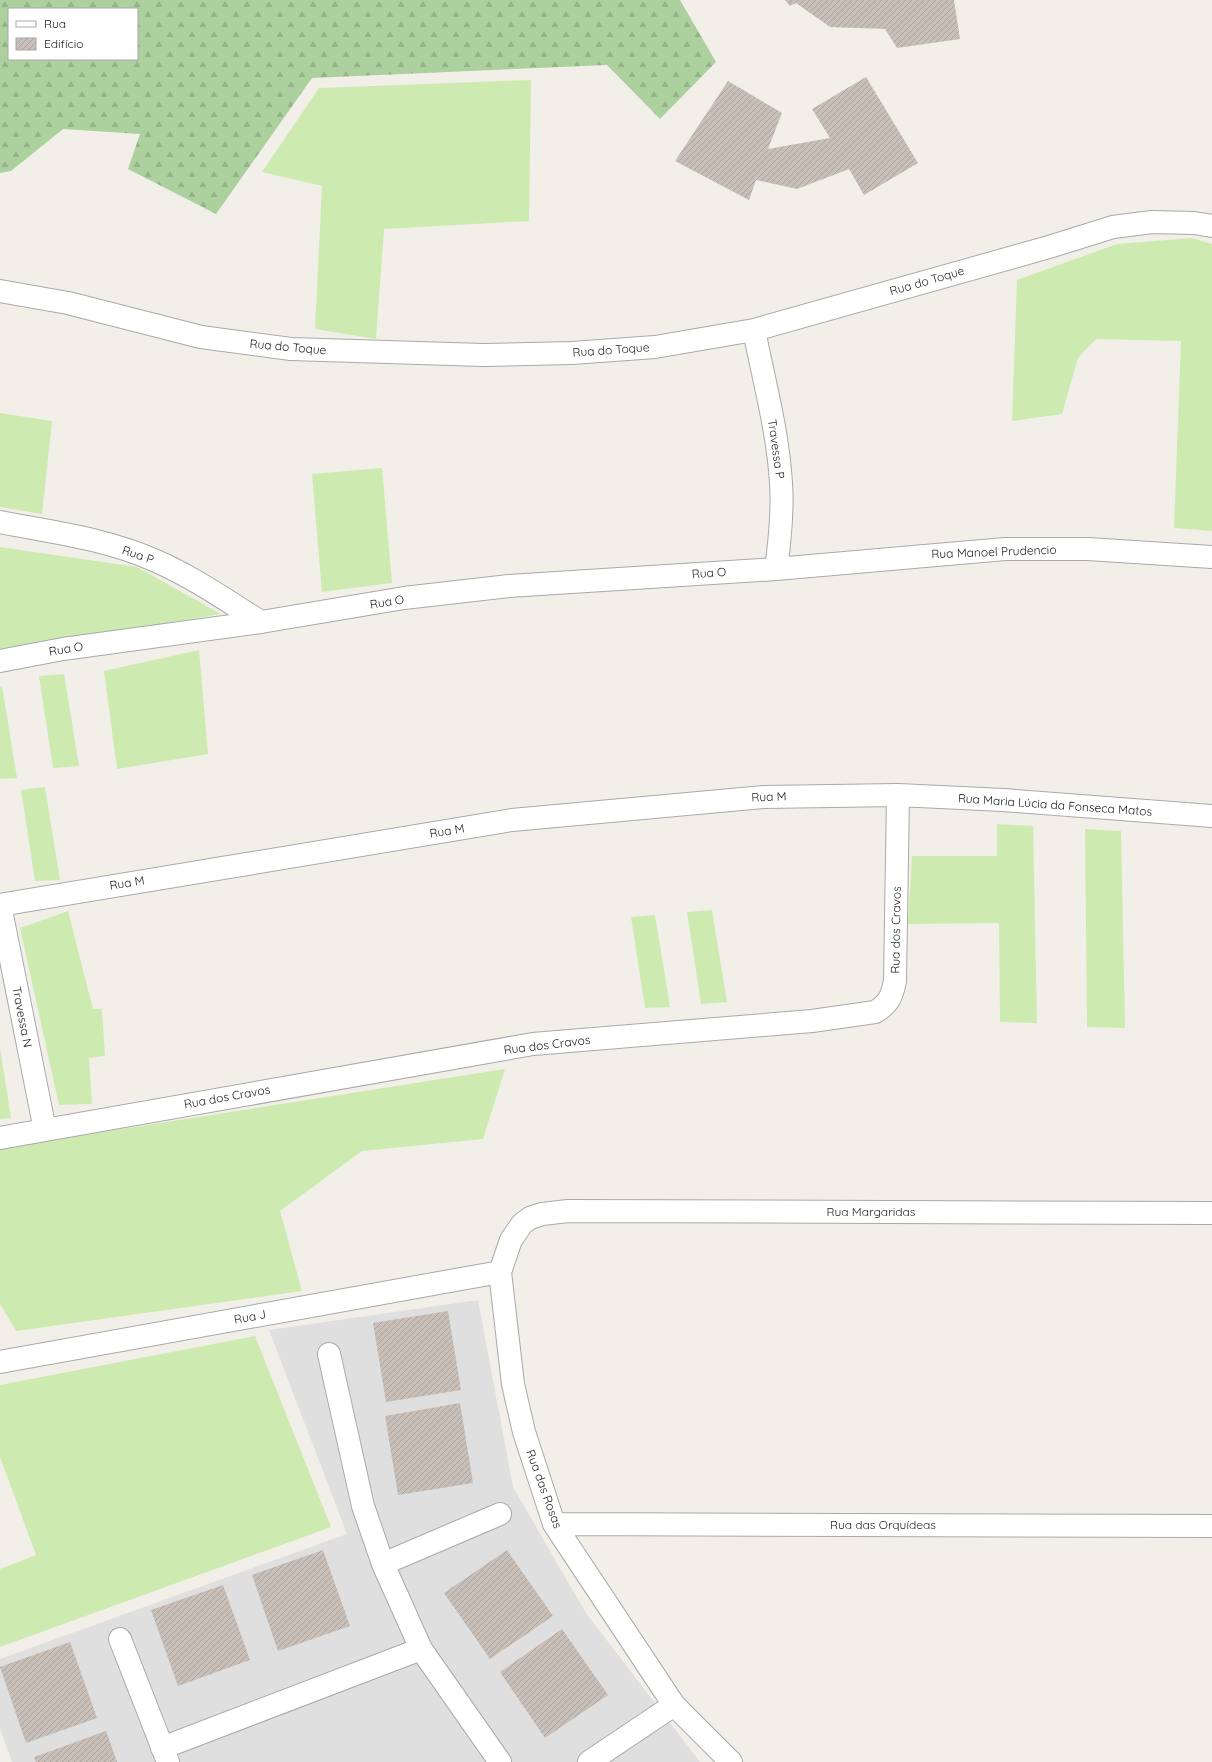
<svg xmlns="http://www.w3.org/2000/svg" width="1212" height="1762" font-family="Quicksand,sans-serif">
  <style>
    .residential { fill: #e0dfdf }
    .grass { fill: #cdebb0 }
    .forest { fill: url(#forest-firs); fill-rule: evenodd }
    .building { fill: url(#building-hatch) }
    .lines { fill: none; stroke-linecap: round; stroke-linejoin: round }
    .minor-casing { stroke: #a9a9a9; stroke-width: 24 }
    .minor { stroke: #fff; stroke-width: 22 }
    .labels { text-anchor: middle; stroke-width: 3; stroke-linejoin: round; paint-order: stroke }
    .street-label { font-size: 12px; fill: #222; stroke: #fff }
  </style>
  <defs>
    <pattern id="forest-firs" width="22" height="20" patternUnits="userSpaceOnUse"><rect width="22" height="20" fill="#add19e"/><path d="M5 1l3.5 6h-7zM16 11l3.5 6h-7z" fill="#95b388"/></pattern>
    <pattern id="building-hatch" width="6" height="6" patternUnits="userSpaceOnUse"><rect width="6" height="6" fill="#c7bfb8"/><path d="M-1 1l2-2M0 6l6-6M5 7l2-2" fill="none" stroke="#aba49e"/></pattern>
  </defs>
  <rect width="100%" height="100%" fill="#f2efe9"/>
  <path class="residential" d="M478 1300 513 1487 586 1613 700 1762H12L0 1729V1659L347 1534 269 1330Z"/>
  <path class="grass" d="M531 80 529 221 384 229 376 339 315 329 322 186 262 172 319 88Z
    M1192 238 1212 244V531L1174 528 1181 341 1096 339 1078 358 1062 414 1012 421 1017 280 1117 244Z
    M0 413 52 421 42 514 0 507Z
    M382 468 392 583 322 592 312 474Z
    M0 547 137 567 221 614 0 651Z
    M199 650 208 754 117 769 104 671Z
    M64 674 79 766 53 768 39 676Z
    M2 686 17 778 0 779V687Z
    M45 787 60 880 35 881 21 790Z
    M997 824 1033 826 1037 1023 1000 1022 999 923 908 924 912 856H997Z
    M1085 829 1121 831 1125 1028 1087 1027Z
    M712 910 727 1002 701 1004 687 912Z
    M68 911 93 1009H102L105 1056 89 1058 92 1104 59 1105 20 928Z
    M655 915 670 1007 645 1008 631 917Z
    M0 1048 11 1118 0 1119Z
    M505 1069 483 1139 362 1151 280 1211 302 1291 16 1331 0 1304V1148Z
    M255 1336 331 1527 0 1647V1569L36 1555 0 1457V1385Z"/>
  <path class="forest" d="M0 0H680L716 62 660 119 607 65 312 78 216 214 128 169 140 134 63 129 11 171 0 173ZM9 9H137V59H9Z"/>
  <path class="building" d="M785 0H954L960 39 897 48 885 29 830 27 796 3 790 6Z
    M866 77 918 163 864 195 849 169 797 189 756 180 749 200 675 161 728 81 782 113 768 149 830 138 812 109Z
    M448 1311 461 1390 386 1402 373 1323Z
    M460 1403 473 1483 398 1495 385 1416Z
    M323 1550 350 1626 278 1651 252 1575Z
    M507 1550 553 1616 490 1659 444 1593Z
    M223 1585 250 1660 178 1686 151 1610Z
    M562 1629 608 1695 545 1738 500 1672Z
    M70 1642 97 1718 26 1743 0 1667Z
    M106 1731 117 1762H36L34 1757Z"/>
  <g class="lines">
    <defs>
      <path id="minor" d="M0 291 68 303 201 337 291 349 483 355 572 353 655 347 754 330 1049 247 1113 227 1152 222 1194 223 1212 226
        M754 330C764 381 778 432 781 483 783 512 780 540 776 569
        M0 522C52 532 108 539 156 561 193 577 227 601 261 622
        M0 661 63 649 261 622 404 598 509 586 776 569 1005 549H1088L1212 557
        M0 905 512 820 764 797 898 795 1003 800 1212 816
        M0 905 45 1130
        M0 1138 533 1044 812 1021 875 1012C889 1004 892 996 895 981L898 795
        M329 1354 363 1506 383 1564 421 1649 500 1762
        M0 1362 500 1272
        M554 1524 1212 1526
        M383 1564 500 1514
        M120 1639 168 1762
        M162 1748 421 1649
        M589 1762 674 1705
        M731 1762 674 1705 554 1524 524 1432 513 1384 500 1272 511 1240 522 1224 530 1218 542 1214 568 1211 1212 1213"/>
    </defs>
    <use href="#minor" class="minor-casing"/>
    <use href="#minor" class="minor"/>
  </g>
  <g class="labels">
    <g class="street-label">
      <text transform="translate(927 281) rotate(-16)" y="4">Rua do Toque</text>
      <text transform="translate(288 347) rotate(5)" y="4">Rua do Toque</text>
      <text transform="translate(611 350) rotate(-4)" y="4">Rua do Toque</text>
      <text transform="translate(776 449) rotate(82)" y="4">Travessa P</text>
      <text transform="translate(994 552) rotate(-2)" y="4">Rua Manoel Prudencio</text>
      <text transform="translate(138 555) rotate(19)" y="4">Rua P</text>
      <text transform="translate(709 573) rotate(-4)" y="4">Rua O</text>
      <text transform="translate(387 602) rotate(-9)" y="4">Rua O</text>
      <text transform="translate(66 649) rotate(-9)" y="4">Rua O</text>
      <text transform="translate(769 797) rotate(-2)" y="4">Rua M</text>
      <text transform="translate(1055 805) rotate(4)" y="4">Rua Maria Lúcia da Fonseca Matos</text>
      <text transform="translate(447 831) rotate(-9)" y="4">Rua M</text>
      <text transform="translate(127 883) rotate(-9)" y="4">Rua M</text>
      <text transform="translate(896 930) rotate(-89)" y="4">Rua dos Cravos</text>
      <text transform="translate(22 1017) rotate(79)" y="4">Travessa N</text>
      <text transform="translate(547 1045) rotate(-7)" y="4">Rua dos Cravos</text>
      <text transform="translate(227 1097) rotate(-10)" y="4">Rua dos Cravos</text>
      <text x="871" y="1216">Rua Margaridas</text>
      <text transform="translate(250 1317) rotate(-10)" y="4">Rua J</text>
      <text transform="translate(544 1489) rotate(70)" y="4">Rua das Rosas</text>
      <text x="883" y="1529">Rua das Orquídeas</text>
    </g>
  </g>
  <rect x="8" y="8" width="130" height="52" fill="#ffffff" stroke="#a7a7a7"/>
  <rect x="16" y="21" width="20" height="6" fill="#ffffff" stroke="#a7a7a7"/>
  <text x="44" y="28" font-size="12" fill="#222222">Rua</text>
  <rect x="16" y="38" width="20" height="12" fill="url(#building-hatch)" stroke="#a7a7a7"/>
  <text x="44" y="48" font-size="12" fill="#222222">Edifício</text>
</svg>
